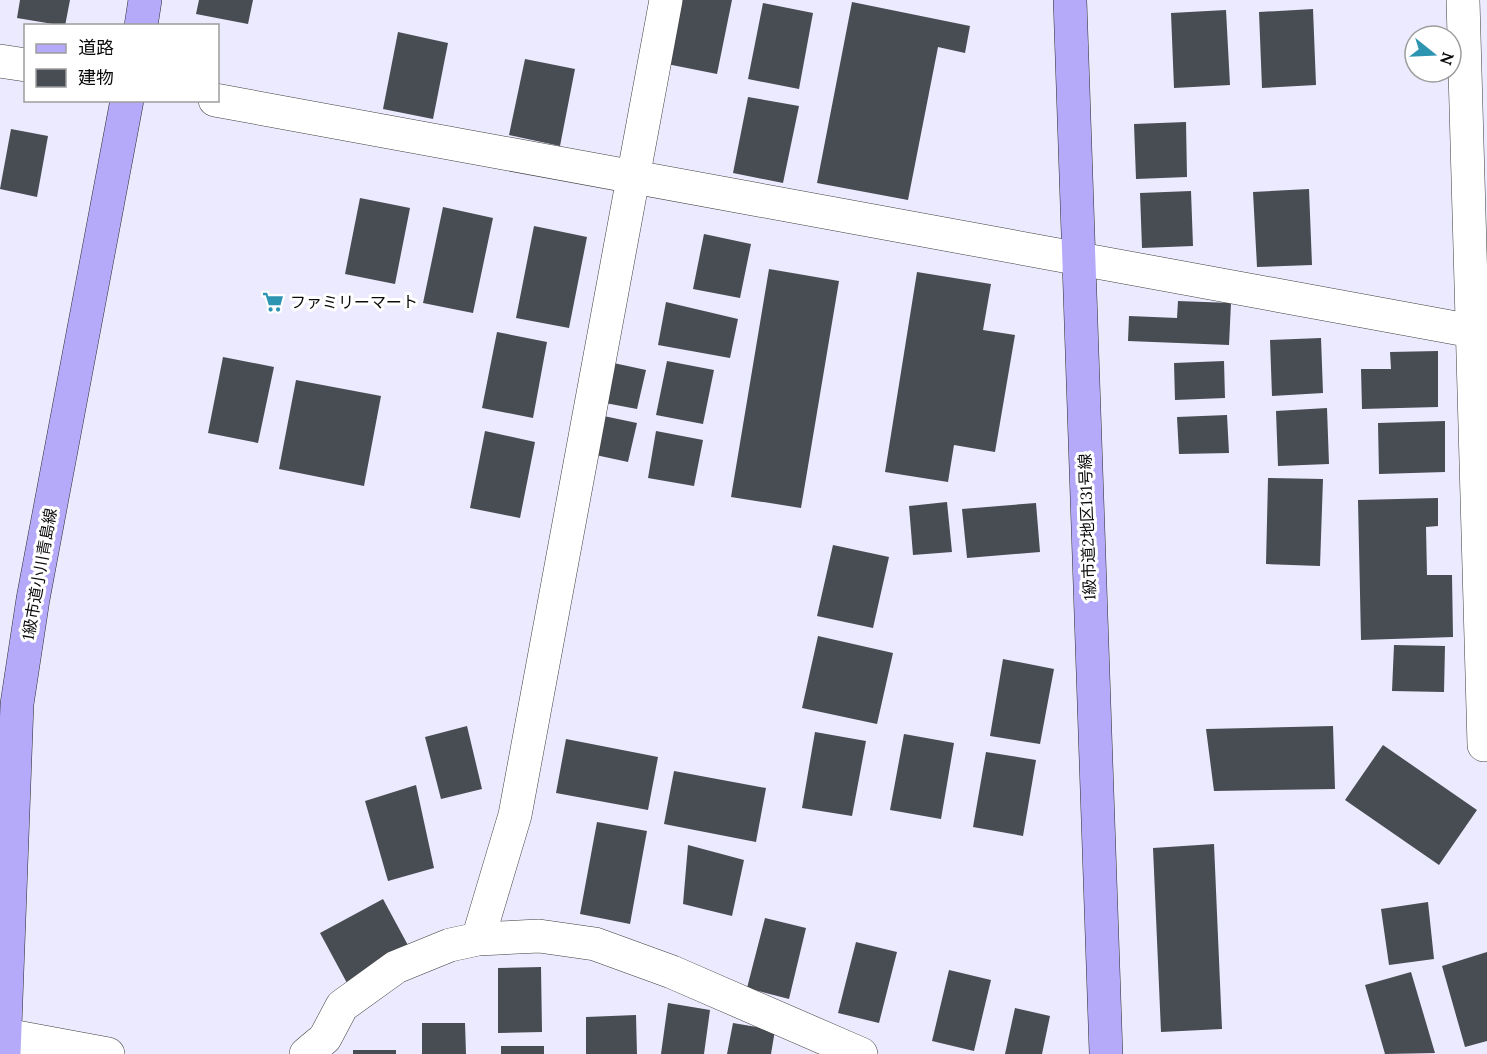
<svg xmlns="http://www.w3.org/2000/svg" width="1487" height="1054" font-family="Lora,'Noto Sans JP',serif">
  <style>
    .building { fill: #484c53 }
    .lines { fill: none; stroke-linecap: round; stroke-linejoin: round }
    .street-casing { stroke: #3e3e3e; stroke-width: 34 }
    .secondary-casing { stroke: #2d2d2d; stroke-width: 34 }
    .street { stroke: #fff; stroke-width: 33 }
    .secondary { stroke: #b5a9fa; stroke-width: 33 }
    .labels { text-anchor: middle; stroke-width: 6; stroke-linejoin: round; paint-order: stroke }
    .poi-label { font-size: 16px; fill: #0b0b0b; stroke: #fff; text-anchor: start }
    .street-label { font-size: 16px; fill: #0b0b0b; stroke: #fff }
  </style>
  <rect width="100%" height="100%" fill="#eceafe"/>
  <path class="building" d="M20 0H70L65 26 17 18Z
    M199 0H253L248 24 196 14Z
    M680 0H732L717 74 667 64Z
    M852 2 970 26 965 53 938 47 908 200 817 183Z
    M763 3 813 13 799 89 748 79Z
    M1313 9 1316 85 1262 88 1259 12Z
    M1226 10 1230 85 1174 88 1171 13Z
    M398 32 448 43 433 119 383 109Z
    M525 59 575 69 560 146 509 135Z
    M748 97 799 106 783 183 733 173Z
    M1186 122 1187 177 1136 179 1134 124Z
    M11 129 48 136 37 197 0 189Z
    M1309 189 1312 265 1257 267 1253 192Z
    M1191 191 1193 246 1142 248 1140 193Z
    M360 198 410 208 395 284 345 274Z
    M443 207 493 218 473 313 423 303Z
    M534 226 587 237 569 328 516 318Z
    M704 234 751 244 740 298 693 289Z
    M769 269 839 281 801 508 731 497Z
    M917 272 991 284 983 330 1015 335 995 452 954 445 948 482 885 472Z
    M1178 301 1231 303 1229 345 1128 341 1129 316 1177 318Z
    M666 302 738 319 730 358 658 345Z
    M497 332 547 342 533 418 482 408Z
    M1321 338 1323 393 1272 396 1270 340Z
    M1438 351V407L1362 409 1361 369H1391L1390 352Z
    M223 357 274 367 258 443 208 433Z
    M667 361 714 370 703 424 656 415Z
    M1224 361 1225 398 1175 400 1174 363Z
    M609 362 646 370 637 409 600 402Z
    M296 380 381 396 364 486 279 469Z
    M1327 408 1329 464 1278 466 1276 411Z
    M599 415 637 423 628 462 591 454Z
    M1227 415 1229 453 1179 454 1177 417Z
    M1445 421V472L1379 474 1378 423Z
    M485 431 535 442 520 518 470 508Z
    M656 431 703 440 694 486 648 478Z
    M1268 478 1323 479 1320 566 1266 564Z
    M1438 498V526L1426 527 1427 575H1452L1453 637 1361 640 1358 500Z
    M947 502 952 552 913 555 909 506Z
    M1036 503 1040 552 967 558 962 509Z
    M833 545 889 557 873 628 817 616Z
    M818 636 893 653 877 724 802 708Z
    M1394 645 1445 646 1444 692 1392 691Z
    M1003 659 1054 669 1040 744 990 736Z
    M467 726 482 789 441 799 425 737Z
    M1333 726 1335 789 1214 791 1206 729Z
    M815 732 866 741 852 816 802 808Z
    M904 734 954 743 941 819 890 810Z
    M566 739 658 757 648 810 556 793Z
    M1383 745 1477 810 1439 865 1345 800Z
    M986 752 1036 760 1023 836 973 827Z
    M674 771 766 788 756 842 664 824Z
    M416 785 434 868 388 881 365 801Z
    M597 822 647 831 630 924 580 914Z
    M1214 844 1222 1029 1161 1032 1153 848Z
    M688 845 744 860 732 916 683 904Z
    M383 899 410 949 347 983 320 933Z
    M1428 902 1434 959 1389 965 1381 909Z
    M765 918 806 928 789 999 747 988Z
    M856 942 897 952 879 1023 838 1013Z
    M1487 952V1041L1465 1047 1442 966Z
    M541 967 542 1032 498 1033V968Z
    M949 970 991 980 974 1051 932 1041Z
    M1411 972 1435 1053 1385 1054 1365 985Z
    M668 1003 710 1010 704 1054H661Z
    M1015 1008 1050 1016 1042 1054H1005Z
    M636 1015 637 1054H586V1017Z
    M422 1023H465L466 1054H422Z
    M733 1023 775 1030 771 1054H727Z
    M501 1046H544V1054H501Z
    M353 1050H396V1054H353Z"/>
  <g class="lines">
    <defs>
      <path id="street" d="M1463 0 1484 745
        M0 61 26 65
        M215 100 1472 331 1487 332
        M478 939 515 815 666 0
        M0 1034 108 1054
        M306 1054 325 1038 342 1006 396 967 450 945 478 939 539 936 595 944 672 972 861 1054"/>
      <path id="secondary" d="M1070 0 1106 1054
        M141 26 145 0
        M4 1054 17 704 33 599 127 100"/>
    </defs>
    <use href="#street" class="street-casing"/>
    <use href="#secondary" class="secondary-casing"/>
    <use href="#street" class="street"/>
    <use href="#secondary" class="secondary"/>
  </g>
  <defs>
    <symbol id="supermarket-bare" viewBox="-9 -9 18 18"><path d="M-6-5.5h2.5l.6 2H6L4.5 2H-2.5L-4.4-4H-6ZM-1.5 3.2a1.3 1.3 0 1 0 .1 0ZM3 3.2a1.3 1.3 0 1 0 .1 0Z" fill="#2d95b1" stroke="#fff" stroke-width="2.5" paint-order="stroke"/></symbol>
  </defs>
  <g fill-rule="evenodd">
    <use href="#supermarket-bare" x="258" y="287" width="30" height="30"/>
  </g>
  <g class="labels">
    <g class="poi-label">
      <text x="290" y="308">ファミリーマート</text>
    </g>
    <g class="street-label">
      <text transform="translate(1087 527) rotate(-92)" y="6">1級市道2地区131号線</text>
      <text transform="translate(39 574) rotate(-80)" y="6">1級市道小川青島線</text>
    </g>
  </g>
  <rect x="24" y="24" width="195" height="78" fill="#ffffff" stroke="#9d9d9d" stroke-width="1.5"/>
  <rect x="36" y="44" width="30" height="9" fill="#b5a9fa" stroke="#9d9d9d" stroke-width="1.5"/>
  <text x="78" y="54" font-size="18" fill="#0b0b0b">道路</text>
  <rect x="36" y="69" width="30" height="18" fill="#484c53" stroke="#9d9d9d" stroke-width="1.5"/>
  <text x="78" y="84" font-size="18" fill="#0b0b0b">建物</text>
  <g transform="translate(1433 54) rotate(108)"><circle r="28" fill="#ffffff" stroke="#9d9d9d" stroke-width="1.5"/>
  <path d="M0-4.5L10 22L0 15L-10 22Z" fill="#2d95b1"/>
  <text y="-9" font-size="16" font-weight="bold" text-anchor="middle" fill="#0b0b0b">N</text>
  </g>
</svg>
